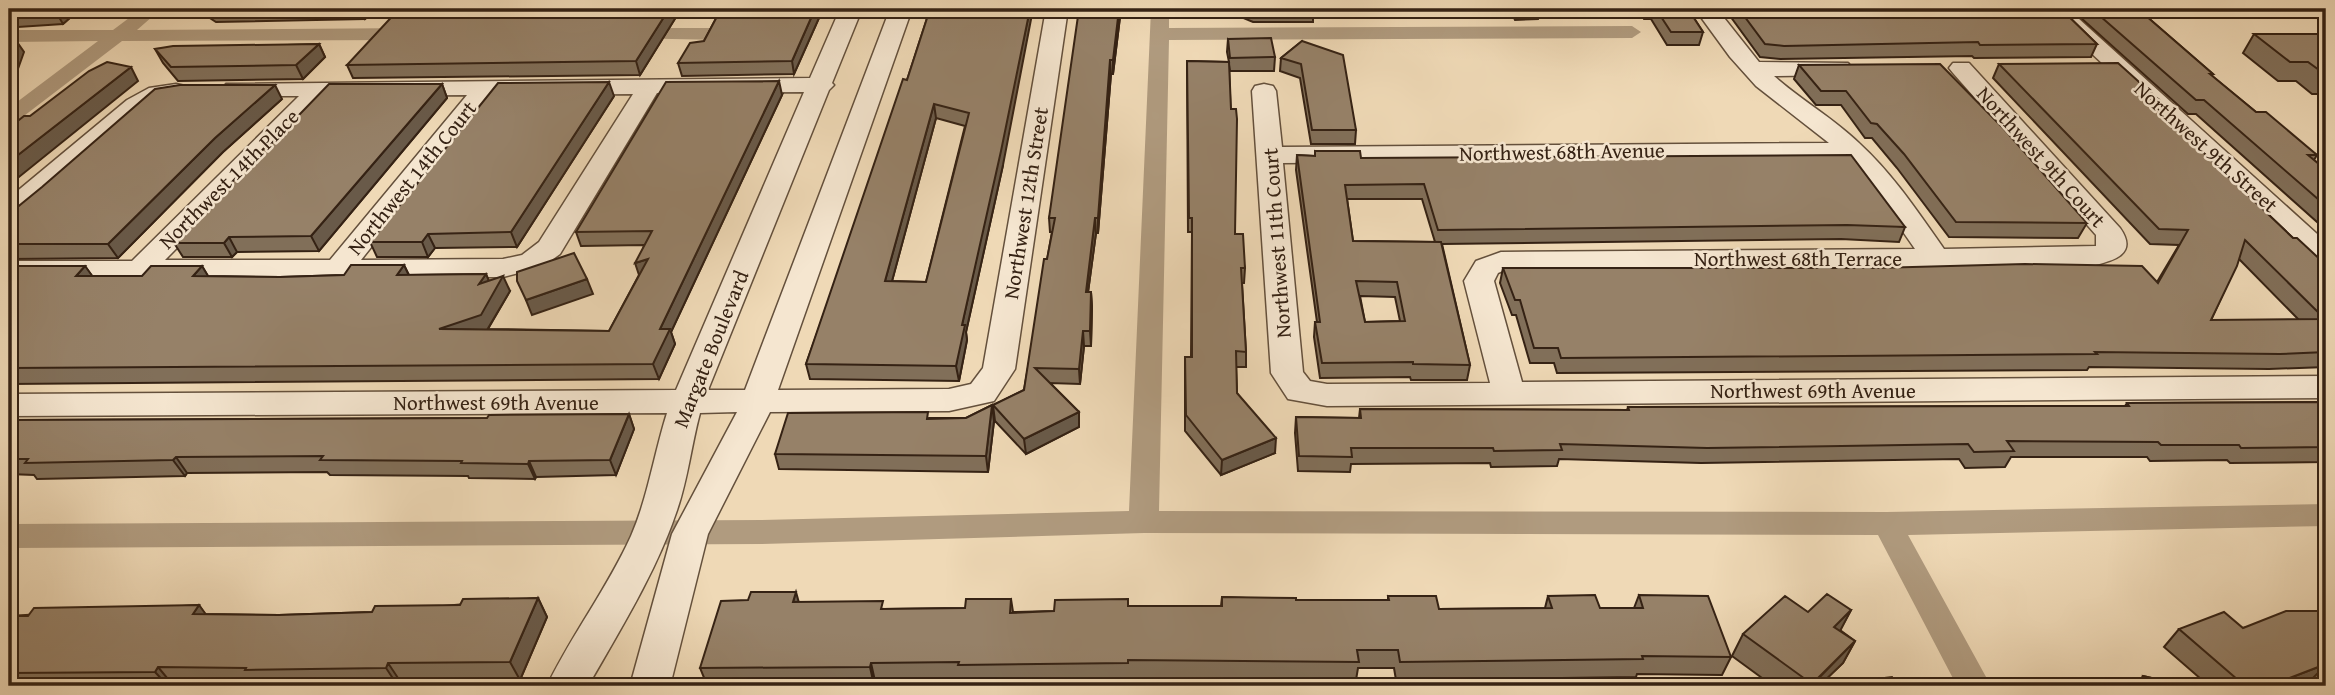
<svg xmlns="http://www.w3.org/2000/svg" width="2335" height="695" font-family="'Gentium Book Plus',serif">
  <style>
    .green { fill: #cfba9a; stroke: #826e57; stroke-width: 2 }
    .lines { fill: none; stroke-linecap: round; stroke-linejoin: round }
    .canal { fill: #b09b7f; fill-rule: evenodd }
    .minor-casing { stroke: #64503c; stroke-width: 3 }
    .minor { fill: #f5e6d0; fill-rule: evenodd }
    .wall { fill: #816f59; stroke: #352214; stroke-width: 2; fill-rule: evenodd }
    .shaded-wall { fill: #695a49; stroke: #352214; stroke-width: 2 }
    .building { fill: #968168; stroke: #352214; stroke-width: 2; fill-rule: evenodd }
    .labels { text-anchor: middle; stroke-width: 5; stroke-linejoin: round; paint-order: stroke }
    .street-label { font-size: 21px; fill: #352214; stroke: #f5e6d0 }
  </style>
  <rect width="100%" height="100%" fill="#efd9b6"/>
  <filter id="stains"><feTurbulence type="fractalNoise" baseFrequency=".00286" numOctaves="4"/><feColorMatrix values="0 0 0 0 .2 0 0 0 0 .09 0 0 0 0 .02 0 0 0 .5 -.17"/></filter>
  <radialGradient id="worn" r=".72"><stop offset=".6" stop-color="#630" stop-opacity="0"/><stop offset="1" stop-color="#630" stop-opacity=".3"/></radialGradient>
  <path class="green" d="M2130 9H2211L2220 16 2139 17Z"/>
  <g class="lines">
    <path class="canal" d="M141 9H161L137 30 412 28 421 34 412 40 122 41 16 122 9 124V108L98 41 9 42V30H113Z
      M1151 9H1169V28L1632 26 1641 32 1632 38 1169 40 1159 511 1887 512 2326 504V526L1908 535 1991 686H1957L1878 535 1144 533 762 544 9 548V524L762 520 1129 511Z
      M629 28H722L731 34 722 40 622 38 620 34 622 30Z"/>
    <defs>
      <path id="minor" d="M840 9H862L832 83 834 85 829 90 708 390H745L890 9H912L778 390 949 389 971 384 983 368 1046 9H1068L1015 369 994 401 949 411 770 412 708 534 670 686H630L672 534 737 412 700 413C691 446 688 480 676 513 655 574 620 630 588 686H547C572 634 607 589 631 536 648 497 654 454 667 413L9 416V394L676 390 804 92 657 93 560 254 542 267 503 277 9 279V261H132L299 96H235L226 94 223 89 226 84 810 78ZM633 94 539 242 522 255 503 259 361 260 492 95ZM467 95 330 260H165L327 96Z
        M1695 9H1717L1759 62 1848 63 1852 68 1848 73 1840 75 1774 76C1801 100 1833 118 1859 143 1893 174 1918 212 1944 249L2096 246V235L1953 73 1949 68 1953 63H1969L2120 228C2139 255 2112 261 2091 266L1505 270 1498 273 1494 281 1522 382 2326 376V398L1327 406 1288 399 1271 373 1252 91 1255 86 1264 84 1273 86 1276 91 1282 147 1829 143 1756 86 1730 57ZM1846 159 1876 193 1915 249 1501 252 1476 261 1464 281 1490 383 1327 384 1310 381 1303 372 1283 163Z
        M2044 9H2068L2326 242V266L2316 263Z
        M176 84 185 86 188 91 185 96 164 100 145 110 19 218 9 220V198L127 100 149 88Z"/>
    </defs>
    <use href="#minor" class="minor-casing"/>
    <use href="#minor" class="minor"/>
  </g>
  <path class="wall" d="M9 9H80L63 24 18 27 14 21H9Z
    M196 9H376L365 19 216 22Z
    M681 9 640 75 353 78 347 65Z
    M721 9H823L794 74 682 76 678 63 704 41Z
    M930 9 1003 165 966 332 967 340 959 381 810 379 806 364 907 80ZM936 118 965 126 926 282 892 281Z
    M1121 9 1113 74H1111L1098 233H1096L1088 292H1091L1092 307 1091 346H1084L1080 384 1050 383 1079 412V427L1026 454 995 421 993 405 1024 390 1052 232H1050L1049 218Z
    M1222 9H1473L1472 17 1313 18V22H1253Z
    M1510 9H1540L1538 19 1515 20Z
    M1638 9H1688L1703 32 1699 45H1667L1651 19H1644Z
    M1725 9H2061L2097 44 2091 57 1974 58 1972 56 1780 59 1760 57Z
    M2071 9H2138L2213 74 2212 76 2256 112 2317 155 2314 160 2326 170V230L2196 114H2188Z
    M2254 34 2326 40V94H2312L2296 81H2278L2243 53Z
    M1228 39 1275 57 1274 71H1230L1229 65 1235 234 1245 268 1244 283H1242L1246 352V367H1236L1237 393 1275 453 1221 475 1185 431V357H1191L1192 232H1188L1187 61 1229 62 1227 52Z
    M1302 41 1356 130 1355 144H1311L1300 78 1280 71 1281 58Z
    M319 44 325 57 303 79 178 81 163 63 155 49Z
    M1999 64 2158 99 2154 106 2293 238 2326 265V367L2269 369 2089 367 2087 370 1557 373 1554 363H1530L1516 315H1512L1500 283 1503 268 2157 282 2179 245 2150 244 1993 78ZM2239 259 2299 320H2211Z
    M1799 65 2087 223 2078 238 1949 237 1897 168 1872 138H1865L1841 105H1816L1794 79Z
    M442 84 447 98 319 251 237 252 232 257H183L174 243 270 145Z
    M782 95 671 332 675 344 659 379 9 384V266H85L92 276H142L202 266 208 276 280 277 344 275 404 265 409 275 486 274 489 281 510 291 488 329 609 331 639 275 644 245 581 246 576 232Z
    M614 96 517 247 435 248 428 257H377L370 242Z
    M282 99 223 152 118 258 9 259V214Z
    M1315 151 1361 158 1905 227 1899 242 1841 239 1442 244 1470 365 1467 380H1411L1410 377 1320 378 1314 337 1315 322H1317L1296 170 1297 155 1315 156ZM1347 199H1422L1435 242 1353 241ZM1360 296 1395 297 1400 321 1365 322Z
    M2326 402V462L2230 463 2227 460 2150 461 2147 457H2011L2005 467 1965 468 1959 459 1701 463 1559 459 1557 466 1491 467 1490 463 1351 464 1350 472 1298 471 1295 433 1296 417 1359 418 1360 409 1627 410 1628 407 2065 406H2125L2127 403Z
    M992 405 994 421 988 472 779 469 775 454 929 418H966Z
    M629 414 634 429 616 475 536 477 535 479 469 478 468 476 330 475 327 472 187 473 185 476 37 479 34 475 9 474V420L487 418Z
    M1639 595 1731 657 1722 675 1637 674 1636 677 1396 680 1394 668H1358L1356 680 1128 678V680L961 683V679L875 681 874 685H707L700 668 799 602 884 609 965 608 1011 599 1013 612 1054 611 1128 606H1221L1222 597 1296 600H1388V596L1439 609 1545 608 1548 596 1600 608H1634Z
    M538 598 547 617 520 680 400 681 398 686 173 685V686H9V616L199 605 205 614 279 615 372 612Z
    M1851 610 1840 630 1855 641 1843 663 1819 686H1773L1732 656 1743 634 1808 612Z
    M2326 611V681L2311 680 2297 686H2209L2164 647 2179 629 2243 628Z
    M2143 676 2186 686H2135Z"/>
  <path class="shaded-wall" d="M59 9H80L63 24 56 12Z
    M361 9H376L365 19Z
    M669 9H681L640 75 636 61Z
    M815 9H823L794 74 792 61Z
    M1030 9H1033L1003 165 966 332 967 340 959 381 956 366 962 325Z
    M1119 9H1121L1113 74V60Z
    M15 39 24 52 9 94V57Z
    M319 44 325 57 303 79 296 65Z
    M1110 60 1111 74 1098 233V218Z
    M131 67 138 81 9 185V162Z
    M779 81 782 95 671 332 675 344 659 379 653 364 660 329Z
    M609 82 614 96 517 247 511 232Z
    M442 84 447 98 319 251 311 236Z
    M275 85 282 99 223 152 118 258 108 244 215 138Z
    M934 104 936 118 888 296 885 281Z
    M1095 218 1096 233 1086 307V292Z
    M428 234 435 248 428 257 422 242Z
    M229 237 237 252 232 257 224 243Z
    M648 259 640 278 635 263Z
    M404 265 411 280 397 275Z
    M85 266 96 281 76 276Z
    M202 266 211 281 193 276Z
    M486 274 492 289 479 284Z
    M503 276 510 291 487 330 439 329Z
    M587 279 593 294 532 315 526 300Z
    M1091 292 1092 307 1091 346 1090 331Z
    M1083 331 1084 346 1080 384 1079 369Z
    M992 405 994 421 988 472 986 456Z
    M1079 412V427L1026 454 1024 439Z
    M629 414 634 429 616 475 610 460Z
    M1276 438 1275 453 1221 475 1222 460Z
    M176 457 187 473 185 476 173 460Z
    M529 461 536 477 535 479 528 464Z
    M796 592 801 610 793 602Z
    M538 598 547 617 520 680 510 662Z
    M199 605 213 624 193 614Z
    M1851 610 1839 633 1834 627Z
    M1855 641 1843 663 1819 686H1811Z
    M388 663 400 681 398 686 386 668Z
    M871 663 875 681 874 685 870 667Z
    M2326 664V665L2311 680 2297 686H2269Z
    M158 667 173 685V686H168L155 672Z"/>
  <path class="building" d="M17 9H59L56 12 10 15Z
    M399 9H669L636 61 347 65Z
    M721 9H815L792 61 678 63 690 43 704 41Z
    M930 9H1030L1001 151 962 325H965L956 366 806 364 903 79 907 80ZM934 104 969 113 926 282 885 281Z
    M1079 9H1119L1113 60H1110L1098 218H1095L1086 292H1091L1090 331H1083L1079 369 1035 368 1079 412 1024 439 993 405 1024 390 1044 259H1047L1055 218H1049Z
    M1656 9H1688L1703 32H1671Z
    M1739 9H2061L2097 44 1980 45 1978 42 1784 46 1765 44Z
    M2092 9H2138L2213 74H2210L2256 112H2266L2317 155H2308L2326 170V206L2204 100H2196Z
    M2254 34H2318L2326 40V75L2308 62H2290Z
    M1271 38 1275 57 1230 58 1228 39Z
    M15 39 9 57V43Z
    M1302 41 1343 55 1356 130H1312L1301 64 1281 58Z
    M319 44 296 65 171 67 155 49 173 46Z
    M1187 61 1229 62 1231 109H1236L1237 119 1235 234H1243L1245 268H1241L1246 352 1236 351 1237 393 1276 438 1222 460 1186 415 1185 357H1192V218H1189Z
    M107 62 131 67 9 162V128L24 116H30L89 71Z
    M2118 63 2158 99H2147L2293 238H2297L2326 265V352L2280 354 2095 352 2097 354 1561 358 1558 348H1534L1520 300H1515L1503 268H1875L2025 264 2142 266 2158 283 2188 230 2159 229 1999 64ZM2245 240 2325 319 2211 320 2237 266Z
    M1940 64 2004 129 2087 223 1956 222 1904 154 1877 124 1871 123 1846 91H1821L1799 65Z
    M779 81 660 329H670L653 364 9 368V266H85L76 276H142L151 266H202L193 276 280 277 344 275 351 265H404L397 275 486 274 479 284 503 276 481 315 439 329 609 331 648 259 635 263 652 231 576 232 666 82Z
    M609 82 511 232 428 234 422 242H370L498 83Z
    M329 84H442L311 236 229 237 224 243H174L267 145H270Z
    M180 85H275L215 138 108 244H9V214L42 187 155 89Z
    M1315 151H1360L1361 158 1851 155 1905 227 1847 225 1438 230 1424 184 1345 185 1353 241 1441 242 1470 365 1413 364V362L1322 363 1315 322H1320L1297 155 1315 156ZM1356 281 1397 282 1405 321 1365 322Z
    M574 253 587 279 526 300 517 281V272Z
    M2326 402V447L2241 448 2239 445H2161L2158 442 2007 441 2014 451 1974 452 1968 444 1707 448 1560 444 1562 450 1494 451 1493 448H1351L1352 457 1299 456 1296 417 1361 418 1360 409 1629 410 1628 407 2065 406H2129L2127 403Z
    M992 405 986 456 775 454 788 413 928 412 927 419 966 418Z
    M629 414 610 460 529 461 528 464 461 463 462 461 320 460 323 456 176 457 173 460 25 463 28 459H9V420L487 418 489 415Z
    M751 592H796L793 602 883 601 881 609 965 608 966 599H1011L1010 613 1054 611 1055 600 1128 599V606H1222V597L1296 598V600H1389L1388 596H1436L1439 609 1552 608 1548 596 1595 595 1600 608H1643L1639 595 1708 596 1731 657 1642 656 1643 659 1400 662 1398 650H1357L1359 662 1128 660V663L958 665 959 662 871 663 870 667 700 668 721 601 748 600Z
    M1827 594 1851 610 1834 627 1855 641 1812 684 1743 634 1785 596 1808 612Z
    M538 598 510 662 388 663 386 668 245 670 246 668 158 667 155 672 9 673V616H28L34 608 199 605 193 614 279 615 372 612 375 606 460 605 463 599Z
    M2286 611H2326V664L2269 686H2245L2179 629 2224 612 2243 628Z
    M2143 676 2186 686H2146Z
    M1892 677 1898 686H1827L1826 685Z"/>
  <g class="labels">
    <g class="street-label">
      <text transform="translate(2206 147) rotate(42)" y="7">Northwest 9th Street</text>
      <text transform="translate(1562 152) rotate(-1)" y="7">Northwest 68th Avenue</text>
      <text transform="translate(2041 157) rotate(48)" y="7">Northwest 9th Court</text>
      <text transform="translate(412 178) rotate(-51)" y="7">Northwest 14th Court</text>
      <text transform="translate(229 179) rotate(-45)" y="7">Northwest 14th Place</text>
      <text transform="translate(1026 203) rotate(-81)" y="7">Northwest 12th Street</text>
      <text transform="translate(1277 243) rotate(-94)" y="7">Northwest 11th Court</text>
      <text x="1798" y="266">Northwest 68th Terrace</text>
      <text transform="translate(711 349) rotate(-68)" y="7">Margate Boulevard</text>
      <text x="1813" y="398">Northwest 69th Avenue</text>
      <text x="496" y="410">Northwest 69th Avenue</text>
    </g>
  </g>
  <rect width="2335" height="695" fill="none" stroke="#efd9b6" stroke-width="35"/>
  <rect x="10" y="10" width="2314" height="674" fill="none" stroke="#352214" stroke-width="3.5"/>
  <rect x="18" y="18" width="2300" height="660" fill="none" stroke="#352214" stroke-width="2"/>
  <rect width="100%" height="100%" filter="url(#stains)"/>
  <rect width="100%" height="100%" fill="url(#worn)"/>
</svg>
